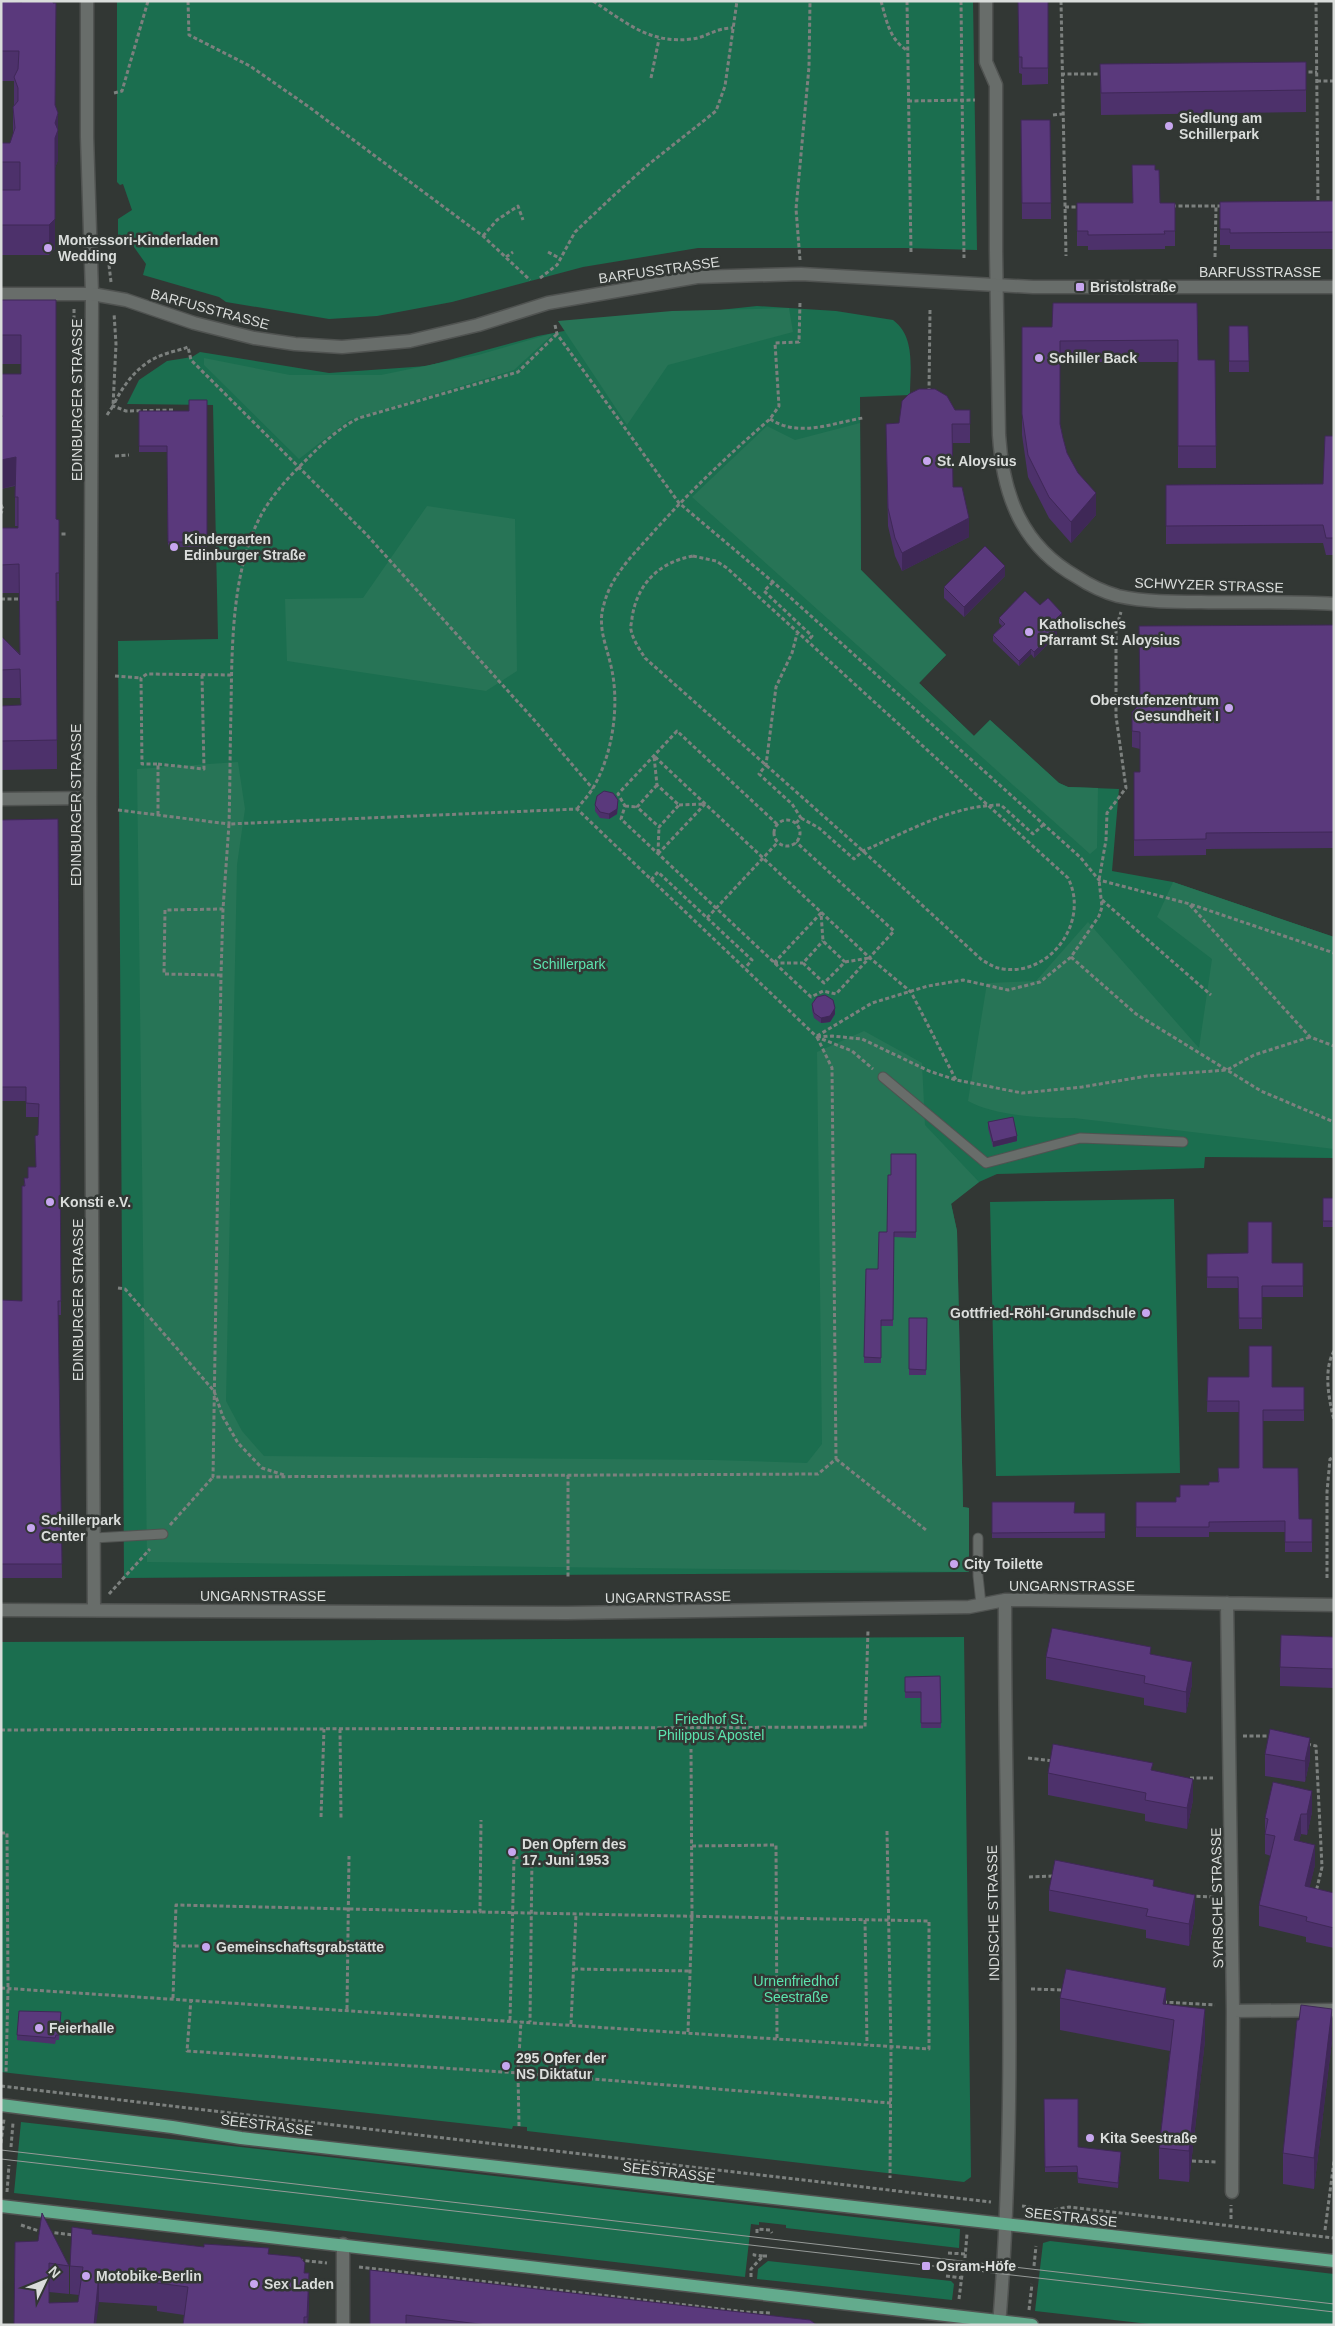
<svg xmlns="http://www.w3.org/2000/svg" width="1335" height="2326" font-family="Arial,sans-serif">
  <style>
    .green { fill: #1b6e4f }
    .forest { fill: #277456 }
    .lines { fill: none; stroke-linecap: round; stroke-linejoin: round }
    .lane-casing { stroke: #505351; stroke-width: 11 }
    .street-casing { stroke: #505351; stroke-width: 15 }
    .secondary-casing { stroke: #505351; stroke-width: 15 }
    .primary-casing { stroke: #505351; stroke-width: 15 }
    .path { stroke: #7c807e; stroke-width: 3; stroke-dasharray: 4 2.5; stroke-linecap: butt }
    .lane { stroke: #686d6a; stroke-width: 9 }
    .street { stroke: #686d6a; stroke-width: 12 }
    .secondary { stroke: #686d6a; stroke-width: 12 }
    .primary { stroke: #63ab8d; stroke-width: 12 }
    .tram { stroke: #969a98; stroke-width: 1 }
    .wall { fill: #4d316b }
    .shaded-wall { fill: #3f2857 }
    .building { fill: #5a397c; stroke: #3f2857 }
    .poi-dot { fill: #c7a6ef; stroke: #323734; stroke-width: 2 }
    .labels { text-anchor: middle; stroke-width: 5; stroke-linejoin: round; paint-order: stroke }
    .poi-label { font-size: 14px; font-weight: bold; fill: #dadddb; stroke: #323734; text-anchor: start }
    .street-label { font-size: 14px; fill: #dadddb; stroke: #323734 }
    .park-label { font-size: 14px; fill: #5ce4ae; stroke: #323734 }
  </style>
  <rect width="100%" height="100%" fill="#323734"/>
  <path class="green" d="M117 1H973L977 250 904 248H698L583 267 452 302 377 316 329 319 226 302 219 297 143 275 146 264 129 240H118V219L132 210 123 184 120 185 117 182Z
    M757 306 836 311 893 320C916 337 910 370 910 395L860 397 861 570 946 655 919 683 974 736 990 720 1059 783 1068 787 1119 789 1112 871 1173 882 1334 937V1158L1205 1157 1204 1168 997 1174 979 1182 951 1203 957 1231 963 1507 969 1508V1572L124 1578 118 641 218 639 213 405 127 404 139 380 167 361 192 357 200 352 329 373 427 366 538 336 616 321Z
    M1174 1199 1180 1473 996 1476 990 1202Z
    M964 1637 971 2177 964 2182 527 2131V2127L513 2126 512 2129 504 2128 1 2072V1642Z
    M21 2122 960 2229 959 2248 786 2228V2225L759 2222V2225L751 2224 745 2277 14 2193Z
    M1050 2241 1334 2274V2325H1158L1035 2311 1043 2243Z
    M768 2261 951 2281 954 2284 952 2300 757 2279 758 2269Z"/>
  <path class="forest" d="M789 308 793 332 668 365 627 425 558 321 672 311Z
    M550 334 552 335 514 370 349 420 299 459 204 365V358L290 375H381L478 355Z
    M860 423 861 570 946 655 919 683 974 736 990 720 1059 783 1068 787 1098 788 1097 848 1090 854 692 497 767 426 795 440Z
    M427 506 515 519 517 671 486 691 287 661 285 599 363 598Z
    M238 762 245 809 237 865 226 1401 242 1431 264 1456 714 1460 807 1463 822 1444 817 1052 864 1031 922 1063 925 1125 979 1182 951 1204 957 1231 963 1507 969 1508V1572L147 1562 137 769Z
    M1173 882 1334 937V1149L1074 1118C1043 1118 995 1116 968 1101L987 983 1036 981 1088 922 1199 1048 1212 959 1157 917Z"/>
  <g class="lines">
    <defs>
      <path id="lane" d="M883 1077 986 1163 1080 1138 1183 1142
        M94 1538 163 1534
        M978 1538V1576L981 1604"/>
      <path id="street" d="M87 1V137L92 294 90 798 94 1609
        M986 1V62L996 85V251L999 435C1003 496 1022 546 1077 577 1089 585 1104 592 1118 596 1145 602 1174 602 1201 602 1245 603 1290 601 1334 604
        M1 799 90 798
        M1227 1603 1233 2011 1232 2192
        M1 1610 567 1613 969 1607 1005 1600H1028L1334 1605
        M1233 2011 1334 2010
        M343 2325V2244
        M999 2325C1019 2084 1004 1842 1005 1600"/>
      <path id="secondary" d="M1 294H92L126 300 194 323 254 338 295 344 342 347 410 341 478 325 548 303 697 277 801 274 1033 287H1334"/>
      <path id="primary" d="M1 2105 172 2127 241 2138 1334 2261
        M1 2206 1032 2325"/>
    </defs>
    <use href="#lane" class="lane-casing"/>
    <use href="#street" class="street-casing"/>
    <use href="#secondary" class="secondary-casing"/>
    <use href="#primary" class="primary-casing"/>
    <path class="path" d="M188 1 189 35 250 66 309 107 483 236 530 280
      M593 1C627 23 649 44 692 39 708 37 714 28 733 28
      M881 1C887 22 889 39 908 51
      M907 1 911 253
      M961 1 964 258
      M1061 1 1066 256
      M1316 1 1318 205
      M1302 72H1317
      M1061 74H1104
      M651 78 659 39
      M1317 81H1334
      M114 93 122 91 148 1
      M908 101 975 100
      M1053 115 1062 114
      M1172 206H1223
      M1065 207H1081
      M483 236 497 220 518 206 523 220
      M548 252 561 259
      M506 257 513 252
      M1215 257 1216 206
      M800 260 796 209 809 67 810 1
      M540 278 557 265 575 232 612 197 649 164 716 111 725 86 737 1
      M111 282 109 265 114 260
      M74 309V381
      M555 325 557 334 679 503 773 582 1080 857 1099 880 1190 904 1334 953
      M929 392 930 310
      M173 410 126 411 113 406C124 383 140 362 165 354 173 351 181 350 188 347L191 360 366 534 536 722 593 789
      M107 415 113 406 116 344 114 313
      M770 419C799 438 832 423 863 418
      M115 456 129 455
      M1 505 3 509 1 513
      M55 534H66
      M693 556 716 561 727 568 1068 878C1090 921 1051 976 1003 969 995 968 989 964 982 960L863 851 645 658C640 650 633 640 631 630 630 626 632 622 632 618 637 584 659 562 693 556Z
      M773 582 764 591 812 636 807 642
      M1 599H19
      M115 676 141 678
      M158 764 204 769 202 675
      M657 785 637 807 659 827 679 805 657 785 654 756 870 958 911 992 956 1080
      M679 805 704 804
      M625 806 637 807
      M577 809C582 802 589 795 593 788 613 754 620 704 611 666 606 644 597 626 604 604 611 577 630 558 648 538 686 495 727 456 770 419L779 406 775 343 799 342 800 302
      M118 810 229 824C230 786 230 748 231 710 232 647 231 566 264 510 275 492 289 477 303 463 320 446 338 428 359 418L518 372 557 334
      M158 815V764H142L141 678 147 674 232 675
      M801 818 819 828 854 859 863 851C907 832 952 805 1001 805L1033 834 1043 825
      M774 833a13 13 0 1 1 26 0a13 13 0 1 1-26 0Z
      M796 823 801 818 792 804 759 774 766 765 776 687 792 653 797 634
      M777 824 677 731 618 794 625 806 621 819 811 997 823 991 836 994 894 931 796 842
      M658 853 659 827
      M658 854 705 804
      M651 880 658 872 752 960 745 968
      M1102 900 1211 995
      M1190 905 1310 1037 1334 1046
      M707 918 778 842
      M1071 957 1136 1014 1261 1091 1334 1122
      M845 962 869 958
      M774 963 821 913 823 941 845 962 824 983 803 963 823 941
      M774 963H803
      M221 975 164 974 165 910 223 909
      M817 1036 872 1003 928 986 963 980 1008 990 1040 982 1071 957 1099 916 1102 907 1099 880 1106 840 1107 813 1126 788 1116 716V628L1121 612
      M817 1037 832 1068 836 1459 818 1474 213 1477 221 975 223 909 229 824 577 809 817 1037 852 1051 873 1069
      M817 1037 832 1036 862 1039 929 1071 956 1080 1022 1093 1082 1087 1147 1076 1227 1070 1254 1055 1310 1037
      M118 1288 125 1289 214 1391 223 1417 238 1443 262 1468 284 1475
      M1334 1351C1323 1370 1329 1400 1334 1420
      M836 1459 926 1530
      M568 1475V1579
      M170 1525 213 1477
      M1327 1578V1492L1330 1459 1334 1457
      M109 1594 150 1549
      M340 1729 341 1818
      M1 1730 865 1727 868 1630
      M1243 1736H1272
      M1307 1744 1316 1746 1322 1867 1316 1892
      M1028 1758 1054 1761
      M1190 1778H1213
      M321 1817 324 1729
      M887 1831 891 2047 890 2178
      M1 1833H7L8 1988 6 2073
      M692 1846 776 1845 777 2039
      M1029 1877 1054 1876
      M1190 1896 1214 1897
      M865 1920 867 2045
      M175 1946H208
      M574 1969 690 1971
      M1 1988 929 2049V1921L480 1912
      M1031 1989 1065 1990
      M173 1998 176 1905 480 1912 481 1820
      M191 1999 187 2051 518 2073 891 2103
      M1163 2002 1215 2005
      M347 2009 349 1856
      M510 2020 514 1858 532 1856 530 2022
      M571 2024 576 1914
      M688 2032 692 1915 691 1749
      M1 2086 991 2202
      M519 2126 518 2073 521 2021
      M1 2143 4 2119
      M11 2147 13 2123
      M1192 2161 1216 2162
      M7 2192 9 2165
      M1022 2206 1052 2210 1069 2207 1334 2238
      M1231 2219V2205
      M21 2225 42 2232
      M1325 2230 1334 2161
      M48 2232 74 2235
      M757 2233V2229L770 2230 772 2233
      M948 2253 965 2254
      M763 2256H769
      M965 2258 967 2234
      M299 2260 327 2263
      M1034 2266 1036 2246
      M359 2267 747 2312 772 2313
      M946 2276 962 2278
      M751 2277V2269L763 2256 754 2255 755 2251
      M959 2299 962 2275
      M1029 2310 1032 2284"/>
    <use href="#lane" class="lane"/>
    <use href="#street" class="street"/>
    <use href="#secondary" class="secondary"/>
    <use href="#primary" class="primary"/>
    <path class="tram" d="M1 2150 1334 2304
      M1 2159 1334 2312"/>
  </g>
  <path class="wall" d="M1 1 55 106 58 113V160L55 168V249L49 255H1V143H10L13 135V107L14 105V81H1Z
    M1018 1H1048V84L1022 85V74L1019 73Z
    M1100 64 1306 90V112L1101 115Z
    M1021 120H1050L1051 219H1022Z
    M1132 165 1155 170 1160 203H1175V246H1165V249L1088 250V246H1077V203H1133Z
    M1334 201V249H1230V245H1220V202Z
    M1 300H56V519L59 534V601H56L57 769 1 770V706L21 705 20 698H1V636L20 654 19 593H1V528H18V526H15V486L1 489V374H21V364H1Z
    M1197 303 1198 360H1215L1216 468H1178V362H1060V424L1063 438 1067 453 1096 515 1071 543 1049 518 1028 477 1022 435V327H1052Z
    M1229 326H1248L1249 372H1229Z
    M207 400V547H168L167 452H139V411H189Z
    M955 410H970V443H952L953 487 969 537 902 571 895 556 888 526 886 424 899 423Z
    M1334 436V555H1326L1323 543 1166 544V485L1323 484Z
    M1005 576 964 617 944 598V587Z
    M1040 605 1062 618 1055 626 1057 635 1034 658 1031 654 1019 666 993 641V635L1002 626 999 623V618Z
    M1334 625V848L1206 849V855L1134 856V772H1140V749L1132 747V712Z
    M595 805H618L617 814 609 819 600 818 595 811Z
    M58 819 61 1301V1315H58L62 1578H1V1320H2L22 1301 24 1178H28L36 1167 38 1135 39 1117H26V1101H1V820Z
    M812 1004 835 1014 830 1022 821 1023 814 1018 812 1010Z
    M988 1122 1017 1141 993 1147 988 1128Z
    M916 1154V1238L894 1237 893 1326H881V1363H864L866 1269H878L887 1232 891 1175Z
    M1323 1198H1334V1227H1323Z
    M1207 1254 1272 1263H1303V1297H1262V1329H1239L1238 1288H1207Z
    M909 1318H927L926 1375H909Z
    M1208 1377 1272 1387H1304V1421H1263V1468L1299 1519H1312V1552H1285V1532H1209V1537H1136V1502H1176L1180 1497 1218 1482V1468H1239V1412H1207Z
    M992 1502 1074 1513H1105V1538H992Z
    M1334 1637V1688L1280 1686V1667Z
    M1151 1654 1192 1684 1186 1713 1144 1705V1698L1046 1679V1657Z
    M940 1676 941 1728H921V1698H905V1677Z
    M1265 1754 1310 1759 1305 1782 1265 1776Z
    M1153 1771 1193 1800 1187 1829 1145 1821V1814L1048 1795V1773Z
    M1312 1812 1307 1835 1301 1834 1299 1841 1315 1865 1309 1888 1334 1893V1948L1306 1942V1937L1259 1926V1905L1271 1856 1265 1854V1818Z
    M1154 1887 1195 1916 1189 1946 1146 1938V1930L1049 1911V1890Z
    M1060 1998 1166 2004 1205 2040 1189 2182 1159 2179V2148L1170 2051 1060 2030Z
    M61 2018 59 2040H56L55 2044 17 2040V2035Z
    M1332 2040 1314 2189 1283 2184V2153Z
    M1044 2099 1078 2147 1121 2157 1118 2188 1078 2183 1077 2172H1045Z
    M92 2234 204 2247 269 2254 305 2273 309 2301 308 2325H183L184 2315 157 2311V2306L99 2302 14 2325 15 2242 69 2266V2294L49 2292V2303L78 2302 79 2295 70 2294V2266Z
    M370 2270 817 2325H370Z"/>
  <path class="shaded-wall" d="M58 113V160L55 168V123Z
    M55 219V249L49 255V225Z
    M16 457V485L1 489V460Z
    M1096 493V515L1071 543V522Z
    M969 518V537L902 571V553Z
    M1005 566V576L964 617V607Z
    M1062 613V618L1052 629V623Z
    M1057 629V635L1034 658V652Z
    M1031 649V654L1019 666V661Z
    M618 800 617 814 609 819V814Z
    M835 1008V1014L830 1022 821 1023V1018Z
    M1017 1136V1141L993 1147V1142Z
    M1192 1662V1684L1186 1713V1692Z
    M1310 1738V1759L1305 1782V1761Z
    M1193 1779V1800L1187 1829V1808Z
    M1312 1791V1812L1307 1835V1814Z
    M1301 1814V1834L1294 1861V1840Z
    M1315 1845V1865L1305 1907V1886Z
    M1195 1895V1916L1189 1946V1924Z
    M1166 1988V2019L1163 2004Z
    M1205 2009V2040L1189 2182V2151Z
    M1332 2009V2040L1314 2189V2158Z
    M1121 2152V2157L1118 2188V2183Z
    M99 2273V2302L96 2325H94Z
    M309 2273V2301L308 2325H307Z"/>
  <path class="building" d="M1 1 22 2V1H53V3H56L55 105 58 113 55 123 58 130 55 138V219L49 225H1V190H20V162H1V143H10L15 128 13 107 18 101V88L14 77 18 69 19 51H1Z
    M1018 1H1048V68H1022V57H1019Z
    M1306 62V90L1101 93 1100 64Z
    M1021 120H1050L1051 203H1022Z
    M1132 165H1155V170H1159L1160 203H1175V231H1164L1165 234 1088 235V231H1077V203H1133Z
    M1334 201V232L1230 233V229H1220V202Z
    M1 300H56V519L59 520V573H56L57 740 1 741V706L21 705 20 669 1 670V636L20 655 19 564 1 565V528H18V497H15L16 457 1 460V417L3 416H1V374H21V335H1Z
    M1053 303H1197L1198 360H1215L1216 446H1178V340L1060 341V424L1063 438 1067 453 1078 473 1096 493 1071 522 1049 497 1028 455 1022 414V327H1052Z
    M1229 326H1248L1249 361H1229Z
    M919 389H935L947 396 955 410H970V424H952L953 487H962L969 518 902 553 895 538 888 508 886 424 899 423 902 401 909 394Z
    M189 400H207V542H168L167 446H139V411H189Z
    M1325 436H1334V538H1326L1323 525 1166 526V485L1323 484Z
    M985 546 1005 566 964 607 944 587Z
    M1025 591 1040 605 1048 598 1062 613 1052 623 1057 629 1034 652 1031 649 1019 661 993 635 1005 624 999 618Z
    M1334 625V832L1206 833V839L1134 840V772H1140V732L1132 731V712L1140 704 1139 626Z
    M604 791 613 793 618 800 617 809 609 814 600 812 595 805 597 796Z
    M58 819 61 1301H58L62 1564H1V1320H2V1300L22 1301V1186H25L24 1178H28V1167H36L35 1136 38 1135 39 1104 26 1103V1087H1V820Z
    M825 995 833 1000 835 1008 830 1016 821 1018 814 1013 812 1004 817 997Z
    M1013 1117 1017 1136 993 1142 988 1122Z
    M891 1154H916V1232H894L893 1320H881V1358L864 1357 866 1269H878L879 1232H887L888 1175H891Z
    M1323 1198H1334V1221H1323Z
    M1248 1222H1272V1263H1303V1286H1262V1318H1239L1238 1277H1207V1254L1248 1253Z
    M909 1318H927L926 1370 909 1369Z
    M1249 1346H1272V1387H1304V1410H1263V1468H1298L1299 1519H1312V1542H1285V1521L1209 1522V1527H1136V1502H1176V1497H1180V1485H1209V1482H1219L1218 1468H1239V1401H1207L1208 1377H1249Z
    M992 1502H1075L1074 1513H1105V1532L992 1533Z
    M1052 1628 1151 1647 1150 1654 1192 1662 1186 1692 1144 1683 1145 1676 1046 1657Z
    M1281 1635 1334 1637V1669L1280 1667Z
    M940 1676 941 1723H921V1692H905V1677Z
    M1270 1729 1310 1738 1305 1761 1265 1754Z
    M1053 1744 1153 1763 1151 1770 1193 1779 1187 1808 1145 1800 1146 1793 1048 1773Z
    M1273 1782 1312 1791 1307 1814H1301L1294 1840 1315 1845 1305 1886 1334 1893V1928L1306 1921 1307 1917 1259 1905 1275 1836 1265 1834 1268 1819 1265 1818Z
    M1055 1860 1154 1880 1153 1886 1195 1895 1189 1924 1146 1916 1148 1909 1049 1890Z
    M1066 1969 1166 1988 1163 2004 1205 2009 1189 2151 1159 2148 1174 2020 1060 1998Z
    M1301 2005 1332 2009 1314 2158 1283 2153 1297 2020H1299Z
    M19 2011 61 2012 59 2035H56L55 2038 17 2035Z
    M1044 2099H1078V2147L1121 2152 1118 2183 1078 2178 1077 2166 1045 2167Z
    M42 2213 69 2266 49 2263V2303L78 2302 83 2267 70 2266 72 2227 92 2230V2234L204 2247V2244L269 2248 268 2254 300 2257 305 2263 304 2273H309L307 2317H304V2325H183L188 2287 157 2283V2278L99 2273 94 2325H14L15 2242 38 2241Z
    M370 2270 810 2320 817 2325H487L406 2315V2325H370Z"/>
  <g class="poi-dot">
    <circle cx="1169" cy="126" r="5"/>
    <circle cx="48" cy="248" r="5"/>
    <rect x="1075" y="282" width="10" height="10" rx="2.5"/>
    <circle cx="1039" cy="358" r="5"/>
    <circle cx="927" cy="461" r="5"/>
    <circle cx="174" cy="547" r="5"/>
    <circle cx="1029" cy="632" r="5"/>
    <circle cx="1229" cy="708" r="5"/>
    <circle cx="50" cy="1202" r="5"/>
    <circle cx="1146" cy="1313" r="5"/>
    <circle cx="31" cy="1528" r="5"/>
    <circle cx="954" cy="1564" r="5"/>
    <circle cx="512" cy="1852" r="5"/>
    <circle cx="206" cy="1947" r="5"/>
    <circle cx="39" cy="2028" r="5"/>
    <circle cx="506" cy="2066" r="5"/>
    <circle cx="1090" cy="2138" r="5"/>
    <rect x="921" y="2261" width="10" height="10" rx="2.5"/>
    <circle cx="86" cy="2276" r="5"/>
    <circle cx="254" cy="2284" r="5"/>
  </g>
  <g class="labels">
    <g class="poi-label">
      <text x="1179" y="123">Siedlung am<tspan x="1179" dy="16">Schillerpark</tspan></text>
      <text x="58" y="245">Montessori-Kinderladen<tspan x="58" dy="16">Wedding</tspan></text>
      <text x="1090" y="292">Bristolstraße</text>
      <text x="1049" y="363">Schiller Back</text>
      <text x="937" y="466">St. Aloysius</text>
      <text x="184" y="544">Kindergarten<tspan x="184" dy="16">Edinburger Straße</tspan></text>
      <text x="1039" y="629">Katholisches<tspan x="1039" dy="16">Pfarramt St. Aloysius</tspan></text>
      <text x="1219" y="705" text-anchor="end">Oberstufenzentrum<tspan x="1219" dy="16">Gesundheit I</tspan></text>
      <text x="60" y="1207">Konsti e.V.</text>
      <text x="1136" y="1318" text-anchor="end">Gottfried-Röhl-Grundschule</text>
      <text x="41" y="1525">Schillerpark<tspan x="41" dy="16">Center</tspan></text>
      <text x="964" y="1569">City Toilette</text>
      <text x="522" y="1849">Den Opfern des<tspan x="522" dy="16">17. Juni 1953</tspan></text>
      <text x="216" y="1952">Gemeinschaftsgrabstätte</text>
      <text x="49" y="2033">Feierhalle</text>
      <text x="516" y="2063">295 Opfer der<tspan x="516" dy="16">NS Diktatur</tspan></text>
      <text x="1100" y="2143">Kita Seestraße</text>
      <text x="936" y="2271">Osram-Höfe</text>
      <text x="96" y="2281">Motobike-Berlin</text>
      <text x="264" y="2289">Sex Laden</text>
    </g>
    <g class="street-label">
      <text transform="translate(659 270) rotate(-8)" y="5">BARFUSSTRASSE</text>
      <text x="1260" y="277">BARFUSSTRASSE</text>
      <text transform="translate(210 309) rotate(15)" y="5">BARFUSSTRASSE</text>
      <text transform="translate(77 400) rotate(-90)" y="5">EDINBURGER STRASSE</text>
      <text transform="translate(1209 585) rotate(2)" y="5">SCHWYZER STRASSE</text>
      <text transform="translate(76 805) rotate(-90)" y="5">EDINBURGER STRASSE</text>
      <text transform="translate(78 1300) rotate(-90)" y="5">EDINBURGER STRASSE</text>
      <text x="1072" y="1591">UNGARNSTRASSE</text>
      <text x="263" y="1601">UNGARNSTRASSE</text>
      <text transform="translate(668 1597) rotate(-1)" y="5">UNGARNSTRASSE</text>
      <text transform="translate(1217 1898) rotate(-91)" y="5">SYRISCHE STRASSE</text>
      <text transform="translate(993 1913) rotate(-91)" y="5">INDISCHE STRASSE</text>
      <text transform="translate(267 2125) rotate(7)" y="5">SEESTRASSE</text>
      <text transform="translate(669 2172) rotate(7)" y="5">SEESTRASSE</text>
      <text transform="translate(1071 2217) rotate(6)" y="5">SEESTRASSE</text>
    </g>
    <g class="park-label">
      <text x="569" y="969">Schillerpark</text>
      <text x="711" y="1724">Friedhof St.<tspan x="711" dy="16">Philippus Apostel</tspan></text>
      <text x="796" y="1986">Urnenfriedhof<tspan x="796" dy="16">Seestraße</tspan></text>
    </g>
  </g>
  <rect width="1335" height="2326" fill="none" stroke="#dadddb" stroke-width="5"/>
  <g transform="translate(45 2281) rotate(47)" stroke="#323734" stroke-width="4" paint-order="stroke">
  <path d="M0-4L9 19L0 12L-9 19Z" fill="#dadddb"/>
  <text y="-8" font-size="14" font-weight="bold" text-anchor="middle" fill="#dadddb">N</text>
  </g>
</svg>
